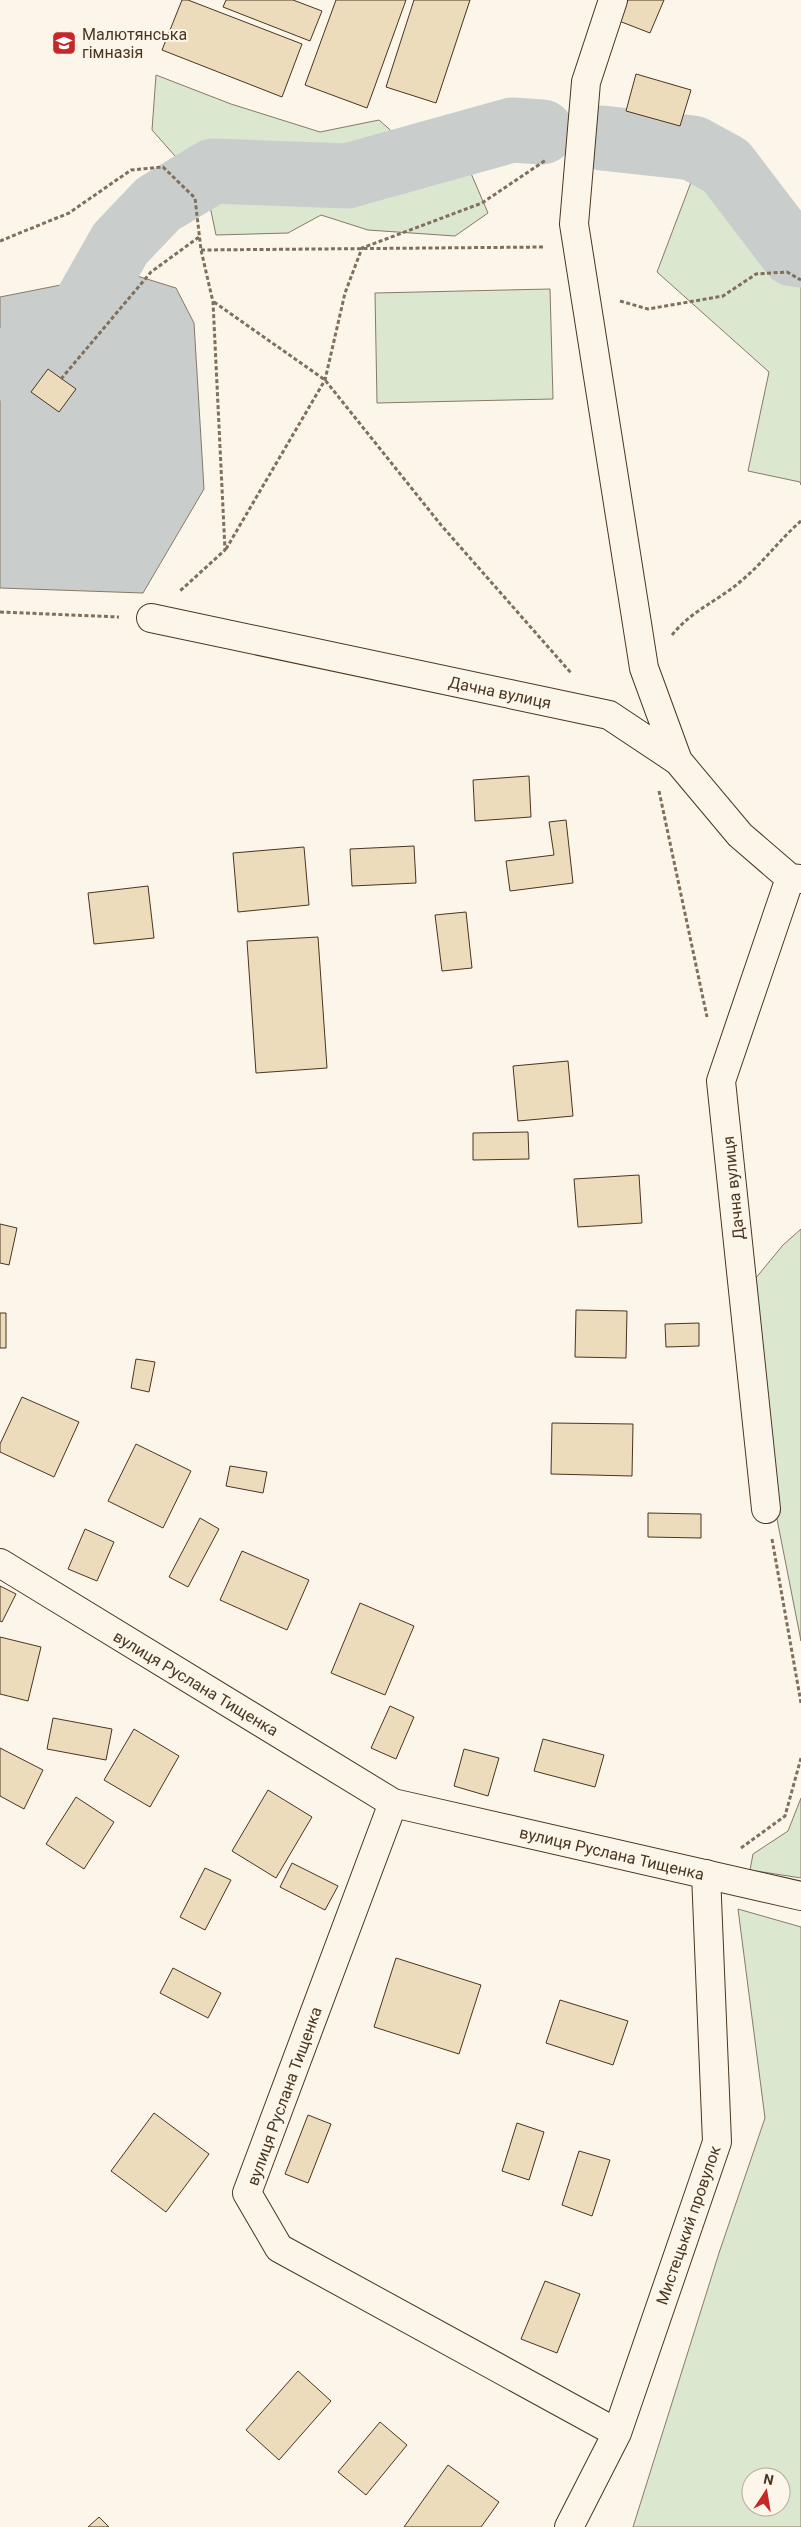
<svg xmlns="http://www.w3.org/2000/svg" width="801" height="2527" font-family="Roboto,sans-serif">
  <style>
    .green { fill: #dce7d0; stroke: #887966; fill-rule: evenodd }
    .water { fill: #c9cecd; stroke: #887966 }
    .lines { fill: none; stroke-linecap: round; stroke-linejoin: round }
    .river { stroke: #c9cecd; stroke-width: 65 }
    .building { fill: #ecdcbc; stroke: #4a3520 }
    .street-casing { stroke: #4a3520; stroke-width: 30 }
    .secondary-casing { stroke: #4a3520; stroke-width: 30 }
    .path { stroke: #7f6f5c; stroke-width: 3; stroke-dasharray: 4 2.5; stroke-linecap: butt }
    .street { stroke: #fbf6e9; stroke-width: 28 }
    .secondary { stroke: #fbf6e9; stroke-width: 28 }
    .labels { text-anchor: middle; stroke-width: 4; stroke-linejoin: round; paint-order: stroke }
    .poi-label { font-size: 16px; fill: #4a3520; stroke: #fbf6e9; text-anchor: start }
    .street-label { font-size: 16px; fill: #4a3520; stroke: #fbf6e9 }
  </style>
  <rect width="100%" height="100%" fill="#fbf6e9"/>
  <path class="green" d="M156 75 231 104 320 132 379 120 405 143 417 175 470 171 488 213 455 236 368 230 321 215 288 233 216 235 207 192 152 130Z
    M728 137 801 231V485L800 482 748 471 769 372 657 272 693 177Z
    M550 289 553 399 377 403 375 293Z
    M801 1229V1641L777 1519 757 1331 755 1279 783 1245Z
    M801 1798V1878L750 1870 753 1854 788 1831Z
    M738 1909 801 1927V2527H633L719 2253 765 2118ZM751 2477H781V2507H751Z"/>
  <path class="water" d="M150 219 134 275 176 288 194 323 204 489 143 593 0 588V297L86 280 127 224Z"/>
  <g class="lines">
    <path class="river" d="M602 138 693 148 726 166 793 254 801 255
      M0 368 82 311 120 244 158 204 213 171 347 176 512 130 542 132"/>
  </g>
  <path class="building" d="M182 0H188L302 44 282 97 162 50Z
    M226 0H293L322 11 310 41 223 7Z
    M336 0H406L367 108 305 85Z
    M414 0H470L436 103 386 87Z
    M628 0H664L650 33 619 21Z
    M636 74 691 90 680 126 626 111Z
    M48 369 76 389 59 412 31 392Z
    M529 776 531 817 475 821 473 780Z
    M566 820 573 883 510 891 506 861 554 855 549 822Z
    M414 846 416 883 352 886 350 849Z
    M304 847 309 905 238 912 233 853Z
    M148 886 154 938 94 944 88 893Z
    M466 912 472 968 442 971 435 915Z
    M318 937 327 1068 256 1073 247 941Z
    M568 1061 573 1116 518 1121 513 1066Z
    M528 1132 529 1159 473 1160V1133Z
    M639 1175 642 1223 578 1227 574 1179Z
    M0 1224 17 1228 9 1265 0 1263Z
    M576 1310 627 1311 626 1358 575 1357Z
    M0 1313H6V1348H0Z
    M699 1323V1346L666 1347 665 1324Z
    M136 1359 155 1362 149 1392 131 1388Z
    M22 1397 79 1422 54 1477 0 1452V1444Z
    M552 1423 633 1424 632 1476 551 1474Z
    M136 1444 191 1471 163 1528 108 1501Z
    M230 1466 267 1472 263 1493 226 1486Z
    M648 1513 701 1514V1538L648 1537Z
    M200 1518 219 1529 188 1587 169 1577Z
    M85 1529 114 1542 97 1581 68 1569Z
    M242 1551 309 1580 287 1630 220 1600Z
    M0 1586 16 1594 2 1622 0 1621Z
    M360 1603 414 1626 385 1695 331 1673Z
    M0 1637 41 1647 28 1701 0 1694Z
    M390 1706 414 1717 396 1759 371 1748Z
    M53 1718 112 1729 106 1760 47 1749Z
    M134 1729 179 1756 150 1807 104 1780Z
    M543 1739 604 1755 595 1787 534 1771Z
    M0 1748 43 1770 24 1809 0 1796Z
    M464 1749 499 1758 488 1796 454 1786Z
    M268 1790 312 1817 276 1878 232 1851Z
    M76 1797 114 1822 84 1869 46 1844Z
    M292 1863 338 1886 325 1910 280 1887Z
    M205 1868 231 1880 205 1930 180 1917Z
    M396 1958 481 1985 459 2054 374 2027Z
    M173 1968 221 1993 208 2018 160 1993Z
    M560 2000 628 2021 613 2065 546 2043Z
    M154 2113 209 2154 166 2212 111 2171Z
    M308 2115 331 2124 308 2183 285 2174Z
    M517 2123 544 2132 529 2180 502 2171Z
    M579 2151 610 2160 592 2216 562 2205Z
    M545 2281 580 2294 557 2353 521 2339Z
    M298 2371 331 2401 279 2460 246 2430Z
    M380 2422 407 2445 366 2495 338 2472Z
    M448 2465 499 2502 481 2527H404Z
    M99 2517 109 2527H88Z"/>
  <g class="lines">
    <defs>
      <path id="street" d="M613 0 586 82 574 224 644 668 678 761
        M151 618 609 715 678 761 740 835 790 878 801 879
        M766 1509 721 1081 790 878
        M393 1803 247 2193 279 2248 617 2433
        M569 2527 617 2433 717 2142 706 1874"/>
      <path id="secondary" d="M0 1563 393 1803 801 1896"/>
    </defs>
    <use href="#street" class="street-casing"/>
    <use href="#secondary" class="secondary-casing"/>
    <path class="path" d="M0 241 69 213 131 170 163 167 195 198 201 250 213 302 225 550 180 591
      M201 250 545 247
      M620 301 648 309 723 296 756 274 787 272 801 280
      M214 302 325 380 441 525 571 673
      M61 379 151 272 199 237
      M226 549 325 380 345 293 362 248 482 203 546 160
      M0 612 119 617
      M672 635C692 610 718 601 741 581 763 563 779 540 801 521
      M659 791 707 1017
      M772 1539 801 1703
      M741 1848 785 1816 801 1758"/>
    <use href="#street" class="street"/>
    <use href="#secondary" class="secondary"/>
  </g>
  <defs>
    <symbol id="school-square" viewBox="-11 -11 22 22"><rect x="-9" y="-9" width="18" height="18" rx="4" fill="#c62828" stroke="#fbf6e9"/><path d="M0-5L7-2L0 1L-7-2ZM-4 1L0 2.5L4 1V4Q0 6-4 4Z" fill="#fff"/></symbol>
  </defs>
  <g fill-rule="evenodd">
    <use href="#school-square" x="50" y="29" width="28" height="28"/>
  </g>
  <g class="labels">
    <g class="poi-label">
      <text x="82" y="40">Малютянська<tspan x="82" dy="18">гімназія</tspan></text>
    </g>
    <g class="street-label">
      <text transform="translate(500 692) rotate(12)" y="6">Дачна вулиця</text>
      <text transform="translate(733 1188) rotate(-96)" y="6">Дачна вулиця</text>
      <text transform="translate(196 1683) rotate(31)" y="6">вулиця Руслана Тищенка</text>
      <text transform="translate(612 1853) rotate(13)" y="6">вулиця Руслана Тищенка</text>
      <text transform="translate(284 2096) rotate(-70)" y="6">вулиця Руслана Тищенка</text>
      <text transform="translate(688 2225) rotate(-71)" y="6">Мистецький провулок</text>
    </g>
  </g>
  <g transform="translate(766 2492) rotate(12)"><circle r="24" fill="#fbf6e9" stroke="#b4a999"/>
  <path d="M0-4L9 19L0 12L-9 19Z" fill="#c62828"/>
  <text y="-8" font-size="14" font-weight="bold" text-anchor="middle" fill="#4a3520">N</text>
  </g>
</svg>
